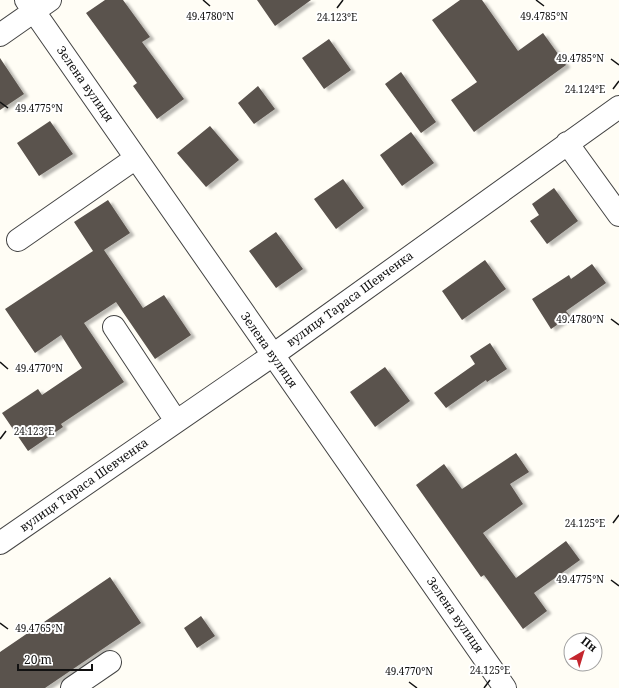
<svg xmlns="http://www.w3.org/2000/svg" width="619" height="688" font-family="'Noto Serif',serif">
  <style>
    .building { fill: #5a524d; filter: url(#shadow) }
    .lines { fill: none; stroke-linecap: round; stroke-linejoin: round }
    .minor-casing { stroke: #444; stroke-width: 24 }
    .minor { stroke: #fff; stroke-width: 22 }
    .ticks { fill: none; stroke: #111; stroke-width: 1.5 }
    .labels { text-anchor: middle; stroke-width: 4; stroke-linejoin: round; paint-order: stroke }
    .street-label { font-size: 12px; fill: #111; stroke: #fff }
    .ticks-label { font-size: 10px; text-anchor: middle; fill: #111; stroke: #fff; stroke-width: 4; stroke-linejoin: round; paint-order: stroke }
  </style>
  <defs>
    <filter id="shadow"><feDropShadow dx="4.5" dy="2.5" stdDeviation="1" flood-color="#0004"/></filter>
  </defs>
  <rect width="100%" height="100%" fill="#fffdf5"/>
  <path class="building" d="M105 0H123L150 37 142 42 184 99 157 119 133 86 137 83 86 13Z
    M257 0H311L275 26Z
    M460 0H482L518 51 543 33 566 65 474 132 451 100 477 82 432 20Z
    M329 39 351 70 324 89 302 58Z
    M0 58 24 94 0 110Z
    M401 72 436 122 421 133 385 84Z
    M258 86 275 109 254 124 238 103Z
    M50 121 73 154 39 176 17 143Z
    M210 126 239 160 206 187 177 153Z
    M411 132 434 163 402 186 380 155Z
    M343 179 364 208 336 229 314 199Z
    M554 188 578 221 547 244 530 221 539 215 532 204Z
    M108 200 130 233 104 250 143 308 164 295 191 335 155 359 116 302 84 323 124 382 61 424 63 427 28 451 2 413 38 389 42 395 82 368 61 335 35 353 5 309 93 251 74 222Z
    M276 232 303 269 276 288 249 251Z
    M485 260 506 289 462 320 442 291Z
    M592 264 606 283 566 311 570 316 551 329 532 299 569 275 571 279Z
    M490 343 507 369 487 382 486 380 446 408 434 393 475 364 470 356Z
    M385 367 410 401 375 427 350 392Z
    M516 453 529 472 510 484 523 504 483 533 516 578 566 541 580 560 534 593 547 611 523 629 484 575 481 577 416 485 444 464 462 489Z
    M110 577 141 623 45 688H0V652Z
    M201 616 215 636 197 648 184 628Z"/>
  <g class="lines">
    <defs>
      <path id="minor" d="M26 0 505 688
        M0 35 50 0
        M567 143 619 215
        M18 240 136 158
        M114 327 176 421
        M0 543 273 355 619 107
        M72 688 110 662"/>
    </defs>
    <use href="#minor" class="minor-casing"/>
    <use href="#minor" class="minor"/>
  </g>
  <path class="ticks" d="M203 0 210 6M536 0 544 6M337 8 343 0M611 59 619 65M613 89 619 81M0 102 8 108M611 319 619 325M0 362 8 369M0 439 6 431M613 523 619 515M611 580 619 586M0 623 8 629M409 682 417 688M484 688 490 680"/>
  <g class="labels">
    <g class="street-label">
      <text transform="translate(85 84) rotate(55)" y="4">Зелена вулиця</text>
      <text transform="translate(350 299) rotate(-36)" y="4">вулиця Тараса Шевченка</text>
      <text transform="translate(269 350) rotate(55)" y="4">Зелена вулиця</text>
      <text transform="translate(84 485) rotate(-35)" y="4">вулиця Тараса Шевченка</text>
      <text transform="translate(455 615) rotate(55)" y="4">Зелена вулиця</text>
    </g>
  </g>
  <g class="ticks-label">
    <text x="544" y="20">49.4785°N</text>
    <text x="210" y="20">49.4780°N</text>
    <text x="337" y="21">24.123°E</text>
    <text x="580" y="62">49.4785°N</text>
    <text x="585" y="93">24.124°E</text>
    <text x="39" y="112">49.4775°N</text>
    <text x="580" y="323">49.4780°N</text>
    <text x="39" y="372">49.4770°N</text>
    <text x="34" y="435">24.123°E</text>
    <text x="585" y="527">24.125°E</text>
    <text x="580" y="583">49.4775°N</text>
    <text x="39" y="632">49.4765°N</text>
    <text x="490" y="674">24.125°E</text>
    <text x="409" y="675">49.4770°N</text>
  </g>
  <g transform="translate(583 652) rotate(38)"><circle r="19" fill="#ffffff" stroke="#a0a0a0"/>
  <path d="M0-3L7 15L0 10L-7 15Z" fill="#c4262e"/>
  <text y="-6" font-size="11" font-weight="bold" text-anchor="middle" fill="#111111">Пн</text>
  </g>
  <path d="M18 664v6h74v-6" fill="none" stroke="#111111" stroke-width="2"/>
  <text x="24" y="664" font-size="12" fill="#111111" stroke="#ffffff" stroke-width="3" paint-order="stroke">20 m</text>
</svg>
